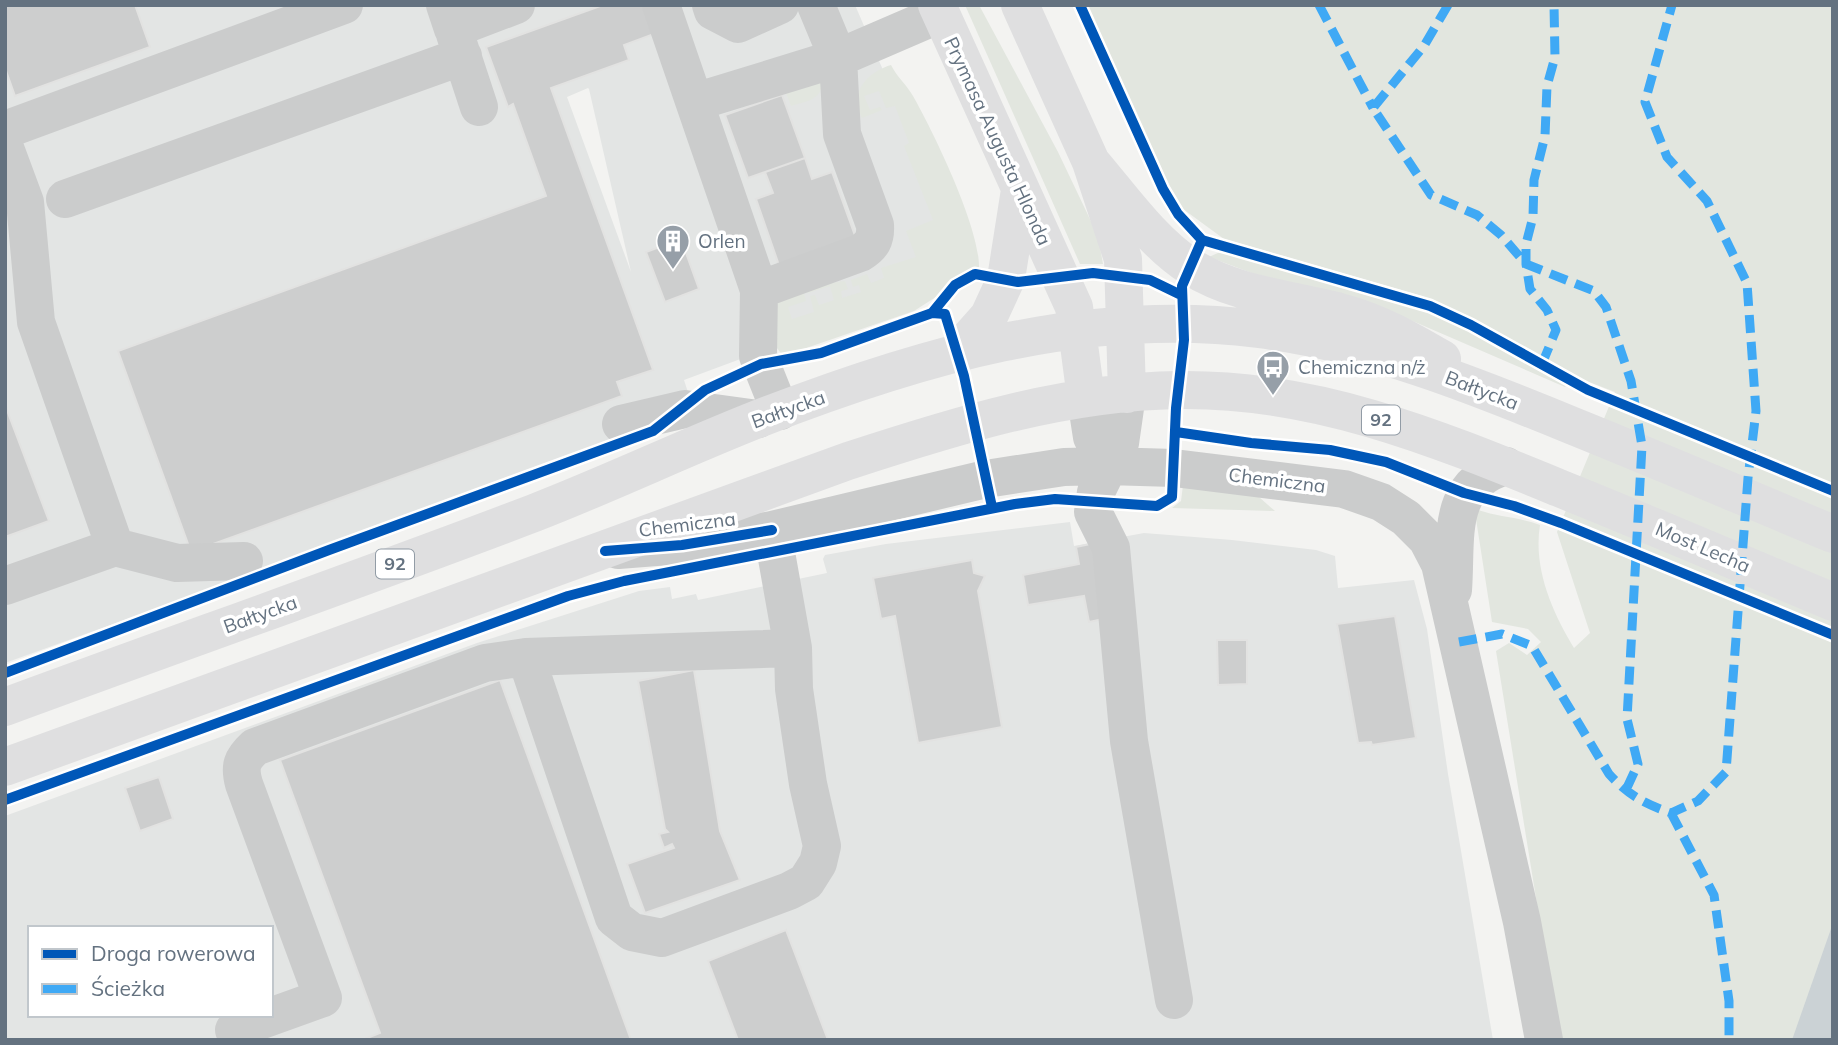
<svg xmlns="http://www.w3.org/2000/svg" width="1838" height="1045" font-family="Mulish,sans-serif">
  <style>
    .built { fill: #e3e5e4; fill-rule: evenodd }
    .green { fill: #e2e6df }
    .water { fill: #cbd2d5 }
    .building { fill: #cdcece; stroke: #e2e2e1; stroke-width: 2 }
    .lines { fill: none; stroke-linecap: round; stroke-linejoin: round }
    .minor { stroke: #cbcccc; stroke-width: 38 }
    .major { stroke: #dfdfe0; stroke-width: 38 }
    .quiet { stroke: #3fa9f5; stroke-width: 9; stroke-dasharray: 18 9; stroke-linecap: butt }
    .cycleway-casing { stroke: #fff; stroke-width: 15 }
    .cycleway { stroke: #0057b8; stroke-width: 10 }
    .labels { text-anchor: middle; stroke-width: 7; stroke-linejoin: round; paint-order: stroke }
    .shield { fill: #fff; stroke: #929ca6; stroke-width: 2 }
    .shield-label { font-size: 18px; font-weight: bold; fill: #647280 }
    .street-label { font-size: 19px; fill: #647280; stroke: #fff }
    .poi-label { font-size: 19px; fill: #647280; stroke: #fff; text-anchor: start }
  </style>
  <rect width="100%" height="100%" fill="#f3f3f1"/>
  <path class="built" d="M5 5H855L960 249 810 333 684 380 695 414 5 663ZM588 88 589 89 631 272 567 97Z
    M1070 522 1074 546 1144 533 1232 540 1316 550 1335 556 1338 588 1414 580 1427 629 1448 774 1493 1040H5V816L477 643 639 591 670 587 672 599 696 594 698 600 827 573 823 559 825 555 886 544ZM30 928H271V1015H30Z"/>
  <path class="green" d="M965 5H979L1058 152 1098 236 1103 264H1080Z
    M1087 5H1833V928L1793 1040H1559L1496 651 1509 643 1527 655 1541 642 1528 629 1492 622 1476 519 1478 510C1499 517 1518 517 1540 525 1533 568 1552 612 1574 648L1590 633 1557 532 1615 392 1571 375 1466 315 1422 296 1224 239 1183 209 1165 181Z
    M891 65C897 77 906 84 913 96 934 133 980 228 979 268L956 277 939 295 914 311 783 356 774 344 769 309 802 286 806 301 788 307 792 319 814 312 810 296 815 295 819 305 834 300 830 286 808 293 806 286 845 281 848 289 841 291 842 298 861 292 859 285 853 287 851 280 867 274 871 283 884 278 881 268 916 257 906 231 933 220 904 146 909 143 895 106 886 108 879 91 864 96 870 110 880 107 882 110 862 118C848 94 867 72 891 65Z
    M822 83C822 100 804 102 791 106L785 90Z
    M1220 252 1421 308 1485 338 1568 383 1565 387 1394 313 1265 278 1209 257Z
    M1183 485 1259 497 1275 511 1172 508 1181 501Z"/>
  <path class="water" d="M1833 923V1040H1792Z"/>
  <path class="building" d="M5 5H135L150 47 15 96 5 68Z
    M603 5H644L654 34 624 45 629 60 551 88 653 370 617 382 622 396 191 552 118 351 546 196 513 104 508 107 486 47Z
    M782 95 805 158 748 178 725 115Z
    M805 158 812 179 832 172 858 244 781 271 756 199 773 193 765 172Z
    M681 239 699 289 665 302 646 252Z
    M5 405 49 521 5 537Z
    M1095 543 1108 618 1089 622 1084 596 1028 605 1023 575 1079 564 1076 547Z
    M972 560 974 573 985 576 978 591 1002 727 918 743 895 616 881 619 873 578Z
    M1395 616 1416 738 1372 745 1371 742 1358 743 1337 624Z
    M1217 640H1247V684L1218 685Z
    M694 670 720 831 740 880 645 913 627 864 674 848 672 844 664 848 659 834 668 832 665 829 638 681Z
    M500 680 631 1040H362L380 1033 280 760Z
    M159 777 173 819 140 831 125 788Z
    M786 930 828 1040H738L708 961Z"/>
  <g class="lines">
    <path class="minor" d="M445 5 453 29 516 5
      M661 5 759 290 758 356 780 411
      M711 5 713 11 738 24 780 5
      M455 34 479 107
      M695 102 838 58 940 14
      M5 130 344 5
      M5 148 25 202 36 322 115 547
      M65 199 463 56
      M759 290 860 253C872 246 876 239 875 225L842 134 838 58 816 5
      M1127 394 1120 443 1096 492 1093 512 1111 548 1129 741 1174 1000
      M1086 398 1092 437 1107 466
      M621 424 685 409 758 419
      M772 530 793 648 794 689 808 784 822 846 818 863 806 882 789 891 662 938 632 932 614 918 526 657 793 648
      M618 550 682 545 772 530 986 479 1064 467 1107 466 1174 468 1344 489 1381 502 1406 518 1427 539 1440 564 1522 922 1544 1040
      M5 586 115 547 177 563 244 561
      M1453 590C1457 537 1445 484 1506 466
      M234 1030 323 998 244 784C239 766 242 759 255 747L485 663 526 657"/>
    <path class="major" d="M937 5 1074 307 1086 398
      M1020 5 1091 162 1123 259 1127 394
      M1091 162C1121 197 1152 242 1191 267 1235 295 1291 299 1340 312 1378 322 1408 339 1442 359
      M957 352 989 316 1006 279 1020 190
      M5 707C181 642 358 580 534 513 609 484 682 449 758 419 917 357 1085 307 1258 329 1368 343 1471 384 1573 426 1660 461 1746 498 1833 534
      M5 767 848 461C955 426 1063 392 1178 390 1315 388 1434 437 1559 488 1651 525 1742 564 1833 602"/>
    <path class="quiet" d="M1319 5 1373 108
      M1448 5 1424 46 1373 108 1431 195 1477 215 1501 235 1526 264 1594 291 1606 307 1631 381 1642 446 1627 719 1638 764 1625 792
      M1542 364 1556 330 1547 310 1530 289 1526 264V244L1533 217 1534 180 1545 136 1547 86 1555 57 1554 5
      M1459 642 1502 634 1532 646 1609 774C1628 795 1645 804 1671 813L1698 801 1726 772 1748 478 1756 411 1747 283 1707 201 1667 157 1645 102 1672 5
      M1671 813 1714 895 1729 1001V1040"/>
    <defs>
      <path id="cycleway" d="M1080 5 1163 189 1178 214 1202 240 1430 306 1471 325 1588 390 1833 491
        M932 313 955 285 975 274 1018 282 1093 273 1150 280 1181 295
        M1176 432 1251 443 1330 450 1386 462 1464 493 1514 506 1561 523 1833 635
        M605 551 682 545 772 530
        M5 673 329 550 653 431 705 390 761 364 821 353 932 313 945 314 964 376 992 507
        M5 800 568 596 624 581 1015 504 1055 499 1157 506 1172 497 1176 408 1184 340 1182 286 1202 240"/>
    </defs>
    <use href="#cycleway" class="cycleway-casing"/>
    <use href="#cycleway" class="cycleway"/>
  </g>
  <defs>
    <symbol id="building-pin" viewBox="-11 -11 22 30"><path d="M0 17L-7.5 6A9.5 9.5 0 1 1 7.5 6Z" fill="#969fa8" stroke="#fff"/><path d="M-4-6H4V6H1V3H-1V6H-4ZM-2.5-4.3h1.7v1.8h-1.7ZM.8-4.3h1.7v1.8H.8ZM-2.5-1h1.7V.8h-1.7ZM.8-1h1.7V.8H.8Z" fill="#fff"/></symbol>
    <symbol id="bus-pin" viewBox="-11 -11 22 30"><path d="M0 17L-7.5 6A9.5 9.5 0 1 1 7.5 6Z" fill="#969fa8" stroke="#fff"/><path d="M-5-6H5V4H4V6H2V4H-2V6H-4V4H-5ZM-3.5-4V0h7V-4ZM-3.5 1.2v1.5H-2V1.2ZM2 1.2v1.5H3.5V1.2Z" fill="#fff"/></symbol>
  </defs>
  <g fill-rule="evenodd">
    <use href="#building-pin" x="654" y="222" width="38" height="52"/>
    <use href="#bus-pin" x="1254" y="348" width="38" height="52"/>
  </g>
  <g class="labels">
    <g class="shield">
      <rect x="1362" y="405.5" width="38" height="29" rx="5"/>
      <rect x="376" y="549.5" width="38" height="29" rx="5"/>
    </g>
    <g class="shield-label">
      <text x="1381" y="426">92</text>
      <text x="395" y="570">92</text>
    </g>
    <g class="street-label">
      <text transform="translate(998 141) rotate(65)" y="7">Prymasa Augusta Hlonda</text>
      <text transform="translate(1482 390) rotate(21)" y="7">Bałtycka</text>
      <text transform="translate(788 409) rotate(-20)" y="7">Bałtycka</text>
      <text transform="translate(1277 480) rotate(7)" y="7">Chemiczna</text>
      <text transform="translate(687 524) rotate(-7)" y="7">Chemiczna</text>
      <text transform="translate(1703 547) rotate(23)" y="7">Most Lecha</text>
      <text transform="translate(260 614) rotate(-20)" y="7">Bałtycka</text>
    </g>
    <g class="poi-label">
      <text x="698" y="248">Orlen</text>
      <text x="1298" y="374">Chemiczna n/ż</text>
    </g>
  </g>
  <rect width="1838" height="1045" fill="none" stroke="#647280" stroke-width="14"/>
  <rect x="28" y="926" width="245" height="91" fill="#ffffff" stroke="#c1c7cc" stroke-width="2"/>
  <rect x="42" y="949" width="35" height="10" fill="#0057b8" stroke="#c1c7cc" stroke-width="2"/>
  <text x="91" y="961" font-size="21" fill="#647280">Droga rowerowa</text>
  <rect x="42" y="984" width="35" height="10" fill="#3fa9f5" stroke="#c1c7cc" stroke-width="2"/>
  <text x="91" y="996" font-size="21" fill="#647280">Ścieżka</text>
</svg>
